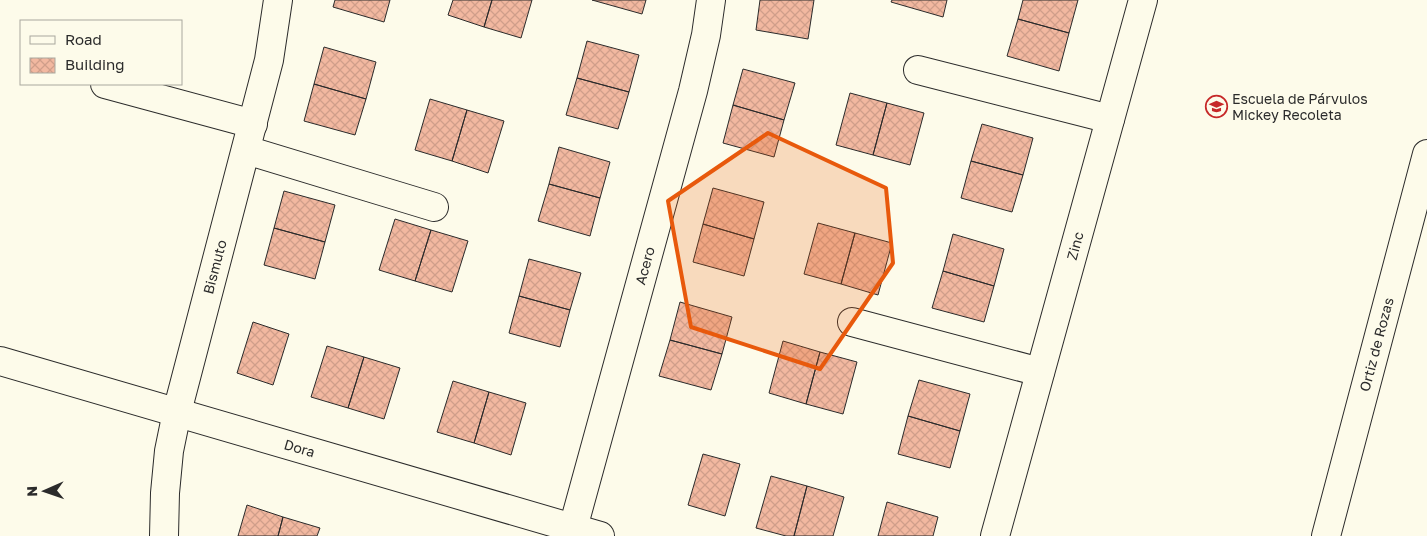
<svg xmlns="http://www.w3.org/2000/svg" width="1427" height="536" font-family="'Golos Text',sans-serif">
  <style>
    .building { fill: url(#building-cross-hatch); stroke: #2b2b2b }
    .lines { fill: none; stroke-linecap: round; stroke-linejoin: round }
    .minor-casing { stroke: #2b2b2b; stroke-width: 30 }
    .minor { stroke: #fdfbea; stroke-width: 28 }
    .marked { fill: #e8590c; fill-opacity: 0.2; stroke: #e8590c; stroke-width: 4; stroke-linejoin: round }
    .labels { text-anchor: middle; stroke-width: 4; stroke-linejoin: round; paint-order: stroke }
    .poi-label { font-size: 14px; fill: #2b2b2b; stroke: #fdfbea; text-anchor: start }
    .street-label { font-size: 14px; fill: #2b2b2b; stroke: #fdfbea }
  </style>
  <defs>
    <pattern id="building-cross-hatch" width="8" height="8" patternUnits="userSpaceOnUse" patternTransform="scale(1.25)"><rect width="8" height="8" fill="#f2b8a0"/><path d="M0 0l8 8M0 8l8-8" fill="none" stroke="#d09e8a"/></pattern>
  </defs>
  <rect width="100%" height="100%" fill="#fdfbea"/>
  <path class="building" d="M335 0H390L384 22 333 7Z
    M453 0H492L484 27 448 15Z
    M492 0H532L521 38 484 27Z
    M592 0H646L642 14Z
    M760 0H814L808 39 756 30Z
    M892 0H947L943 17 891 2Z
    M1023 0H1078L1069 33 1018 19Z
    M1018 19 1069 33 1059 71 1007 56Z
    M587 41 639 55 629 92 577 78Z
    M324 47 376 62 366 99 314 84Z
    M743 69 795 83 784 120 733 105Z
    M577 78 629 92 618 129 566 115Z
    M314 84 366 99 355 135 304 121Z
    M850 93 887 103 873 155 836 145Z
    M430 99 467 110 452 161 415 150Z
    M887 103 924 113 910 165 873 155Z
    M733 105 784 120 774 157 723 143Z
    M467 110 504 121 488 173 452 161Z
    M982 124 1033 138 1023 175 971 161Z
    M559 147 610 162 600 198 549 184Z
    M971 161 1023 175 1012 212 961 198Z
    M549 184 600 198 590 236 538 221Z
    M713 188 764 202 754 239 703 224Z
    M284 191 335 205 325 242 274 228Z
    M395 219 431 230 415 281 379 270Z
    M818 223 855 233 841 284 804 274Z
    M703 224 754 239 744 276 693 262Z
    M274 228 325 242 315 279 264 265Z
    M431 230 468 241 452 292 415 281Z
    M855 233 892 243 878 295 841 284Z
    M953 234 1004 249 994 286 943 271Z
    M529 259 581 273 570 310 519 296Z
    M943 271 994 286 984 322 932 308Z
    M519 296 570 310 560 347 509 333Z
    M680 302 732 317 722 354 670 340Z
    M253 322 289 334 273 385 237 373Z
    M670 340 722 354 711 390 659 376Z
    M783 341 820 352 806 404 769 393Z
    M327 346 364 357 348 408 311 397Z
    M820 352 857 362 843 414 806 404Z
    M364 357 400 368 384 419 348 408Z
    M919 380 970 394 960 431 908 416Z
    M453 381 489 392 474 443 437 432Z
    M489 392 526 403 511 455 474 443Z
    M908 416 960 431 950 468 898 454Z
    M703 454 740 464 725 516 688 505Z
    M771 476 807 486 794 536H786L756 528Z
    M807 486 844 497 833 536H794Z
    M887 502 938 517 933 536H878Z
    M247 505 283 517 278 536H238Z
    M283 517 320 528 317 536H278Z"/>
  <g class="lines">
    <defs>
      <g id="minor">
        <path d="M918 70 1110 119"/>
        <path d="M105 84 253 124"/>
        <path d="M246 150 434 207"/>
        <path d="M852 322 1040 372"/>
        <path id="s1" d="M0 361 600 536"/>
        <path id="s2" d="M573 528 693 91 706 35 711 0"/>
        <path id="s3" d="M164 536 165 493 169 451 177 412 269 60 278 0"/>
        <path id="s4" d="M995 536 1143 0"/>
        <path id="s5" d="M1326 536 1427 154"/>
      </g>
    </defs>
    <use href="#minor" class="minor-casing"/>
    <use href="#minor" class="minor"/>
  </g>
  <path class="marked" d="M768 133 886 188 893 263 820 369 691 327 668 201Z"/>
  <defs>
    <symbol id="school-ring" viewBox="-11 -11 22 22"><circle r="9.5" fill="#fdfbea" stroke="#c62828" stroke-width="1.5"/><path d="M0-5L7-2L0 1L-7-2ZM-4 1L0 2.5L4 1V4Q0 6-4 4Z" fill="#c62828"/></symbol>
  </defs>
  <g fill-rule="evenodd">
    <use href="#school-ring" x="1204" y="94" width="25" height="25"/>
  </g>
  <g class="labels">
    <g class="poi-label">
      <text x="1232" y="104">Escuela de Párvulos<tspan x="1232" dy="16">Mickey Recoleta</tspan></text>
    </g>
    <g class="street-label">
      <text dy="5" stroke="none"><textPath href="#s4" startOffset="301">Zinc</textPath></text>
      <text dy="5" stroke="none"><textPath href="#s2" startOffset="272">Acero</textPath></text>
      <text dy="5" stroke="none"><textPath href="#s3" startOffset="275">Bismuto</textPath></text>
      <text dy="5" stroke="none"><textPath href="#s5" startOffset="198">Ortiz de Rozas</textPath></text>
      <text dy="5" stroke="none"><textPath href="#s1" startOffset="312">Dora</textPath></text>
    </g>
  </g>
  <rect x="20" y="20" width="162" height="65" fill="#fdfbea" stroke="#a9a89e"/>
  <rect x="30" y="36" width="25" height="8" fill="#fdfbea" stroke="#a9a89e"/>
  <text x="65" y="45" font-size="15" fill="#2b2b2b">Road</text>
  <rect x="30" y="58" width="25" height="15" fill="url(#building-cross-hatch)" stroke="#a9a89e"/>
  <text x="65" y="70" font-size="15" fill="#2b2b2b">Building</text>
  <g transform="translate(45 491) rotate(268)" stroke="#fdfbea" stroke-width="4" paint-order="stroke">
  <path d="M0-4L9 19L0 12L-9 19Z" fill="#2b2b2b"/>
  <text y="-8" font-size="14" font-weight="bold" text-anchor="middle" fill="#2b2b2b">N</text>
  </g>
</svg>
